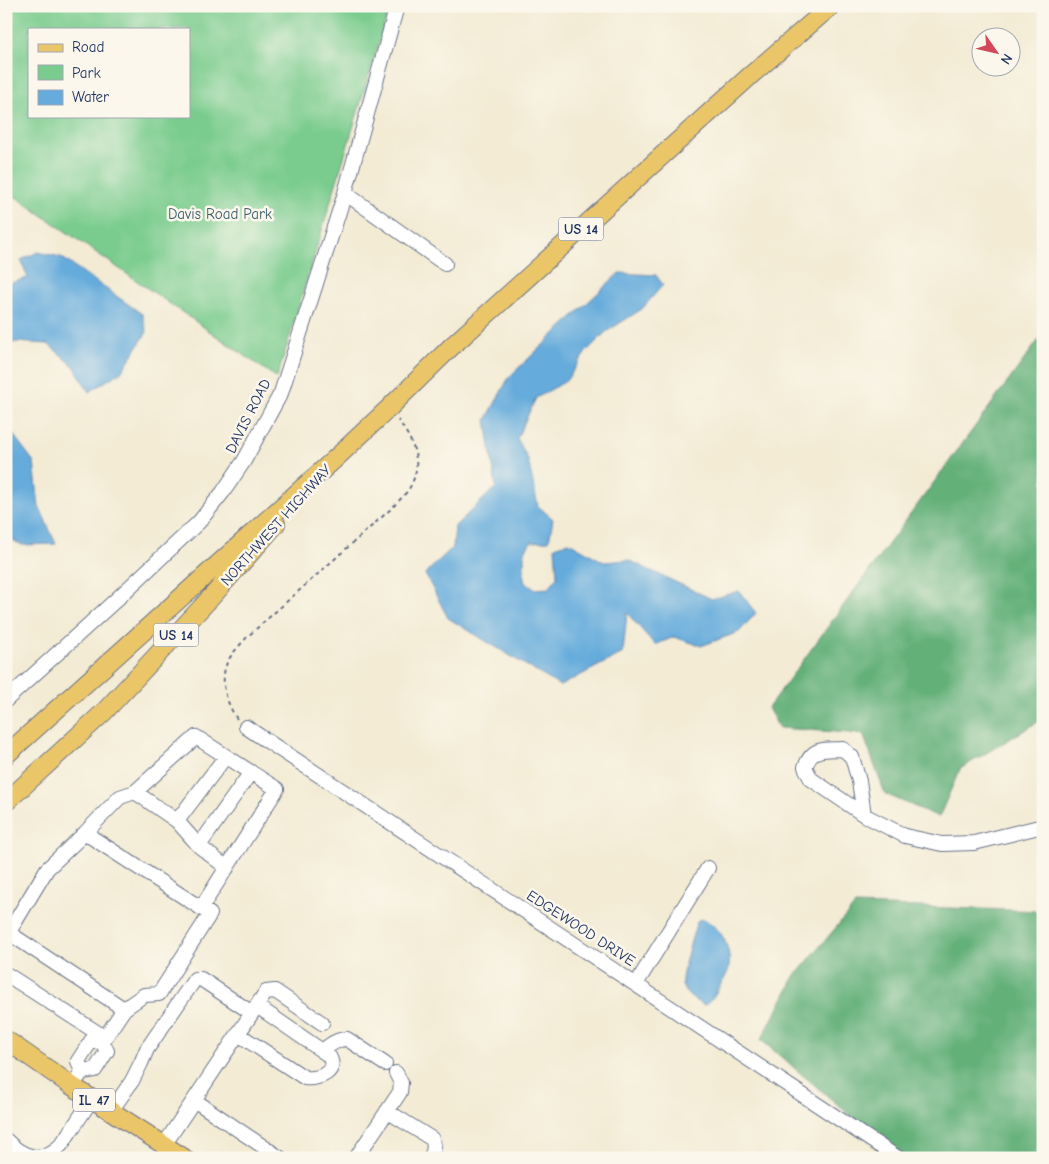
<svg xmlns="http://www.w3.org/2000/svg" width="1049" height="1164" font-family="'Comic Neue',sans-serif">
  <style>
    .green { fill: #7acc8e; stroke: #4a7e76; fill-rule: evenodd }
    .forest { fill: #63b079; stroke: #3f706c }
    .water { fill: #65abdb; stroke: #406d9c }
    .lines { fill: none; stroke-linecap: round; stroke-linejoin: round }
    .minor-casing { stroke: #677187; stroke-width: 16 }
    .major-casing { stroke: #677187; stroke-width: 20 }
    .path { stroke: #677187; stroke-width: 2; stroke-dasharray: 4 4; stroke-linecap: butt }
    .minor { stroke: #fff; stroke-width: 14 }
    .major { stroke: #ebc669; stroke-width: 18 }
    .labels { text-anchor: middle; stroke-width: 5; stroke-linejoin: round; paint-order: stroke }
    .shield { fill: #fbf7ec; stroke: #5e6b89; stroke-width: 1 }
    .shield-label { font-size: 14px; font-weight: bold; fill: #1b2f5e }
    .park-label { font-size: 15px; fill: #385e6c; stroke: #fbf7ec }
    .street-label { font-size: 15px; fill: #1b2f5e; stroke: #fbf7ec }
  </style>
  <rect width="100%" height="100%" fill="#fbf7ec"/>
  <filter id="ink" filterUnits="userSpaceOnUse"><feTurbulence type="fractalNoise" baseFrequency=".02" numOctaves="2"/><feDisplacementMap in="SourceGraphic" scale="10" xChannelSelector="R" yChannelSelector="G"/><feConvolveMatrix kernelMatrix="1 2 1 2 8 2 1 2 1" color-interpolation-filters="sRGB"/></filter>
  <filter id="wash" filterUnits="userSpaceOnUse"><feTurbulence type="fractalNoise" baseFrequency=".0096" numOctaves="4" result="noise"/><feDisplacementMap in="SourceGraphic" scale="20" xChannelSelector="R" yChannelSelector="G"/><feGaussianBlur stdDeviation="1.12" result="paint"/><feColorMatrix in="noise" values="0 0 0 0 0 0 0 0 0 0 0 0 0 0 0 0 0 1.4 0 .05"/><feComposite in="paint" operator="in"/></filter>
  <g filter="url(#wash)">
    <rect width="100%" height="100%" fill="#f3ebd4"/>
    <path class="green" d="M6 6H390L277 378 6 190ZM29 29H189V116H29Z"/>
    <path class="forest" d="M1043 334V719L960 769 939 817 885 794 863 734 779 728 768 708Z
      M855 905 1043 911V1158H907L857 1121 761 1040 795 976Z"/>
    <path class="water" d="M38 252 61 257 142 314 147 332 122 371 89 392 74 366 48 344 15 342 6 348V285L10 283 28 278 21 260Z
      M619 273 656 275 663 285 642 309 606 332 586 352 566 381 536 398 517 438 528 460 538 506 553 519 549 541 531 542 524 553V581L534 589 549 588 557 577 555 547 569 542 604 562 628 560 712 599 739 591 756 613 739 632 701 646 674 637 655 645 627 613 623 653 560 686 448 618 425 574 453 547 455 526 496 487 486 420 509 377Z
      M6 425 34 462 39 506 56 544 22 545 6 537Z
      M699 919C719 921 732 948 729 967 728 974 723 981 719 987 715 994 712 1001 705 1005 696 1002 685 995 682 985 680 976 693 935 696 924Z"/>
  </g>
  <g filter="url(#ink)">
    <g class="lines">
      <defs>
        <path id="minor" d="M345 193 445 264
          M6 700 117 599 199 522 223 492 244 461 281 393 345 193 397 6
          M246 727 898 1158
          M135 792 177 821 199 846
          M864 815 859 781 852 757 843 749C824 750 813 746 805 767L811 779 864 815 905 836 942 844 974 843 1043 826
          M177 821 226 756
          M85 833 120 797 135 792 196 737 277 789 201 908
          M227 868 199 846 251 772
          M9 933 124 1009
          M6 937 47 869 85 833 210 914 159 994 144 995 124 1009 102 1042
          M6 974 104 1037
          M636 984 708 868
          M238 1034 305 1078C319 1080 340 1071 328 1055L257 1006
          M322 1051C330 1045 337 1039 347 1039L385 1064
          M82 1072 78 1061 91 1041 102 1042
          M72 1086 82 1072 95 1070 107 1051 102 1042
          M194 1100 266 992 275 991 322 1023
          M111 1111 132 1081 141 1063 147 1049 195 979H201L252 1013
          M387 1111 432 1139C435 1145 434 1152 430 1158
          M6 1140C23 1158 42 1164 61 1145 65 1140 68 1134 72 1129 79 1119 85 1109 92 1099
          M164 1145 194 1100 280 1158
          M356 1158 400 1092 401 1083 396 1073"/>
        <path id="major" d="M6 755 337 457 389 408 452 346 751 75 831 6
          M6 802 103 713 215 593 276 524
          M6 1040 72 1086 184 1158"/>
      </defs>
      <use href="#minor" class="minor-casing"/>
      <use href="#major" class="major-casing"/>
      <path class="path" d="M237 719C226 703 218 677 229 659 234 651 241 644 247 637L392 508C399 500 408 493 412 483 423 460 411 438 398 420"/>
      <use href="#minor" class="minor"/>
      <use href="#major" class="major"/>
    </g>
  </g>
  <g class="labels">
    <g class="shield">
      <rect x="558.5" y="217.5" width="45" height="23" rx="4"/>
      <rect x="153.5" y="623.5" width="45" height="23" rx="4"/>
      <rect x="73" y="1088.5" width="42" height="23" rx="4"/>
    </g>
    <g class="shield-label">
      <text x="581" y="234">US 14</text>
      <text x="176" y="640">US 14</text>
      <text x="94" y="1105">IL 47</text>
    </g>
    <g class="park-label">
      <text x="220" y="219">Davis Road Park</text>
    </g>
    <g class="street-label">
      <text transform="translate(248 416) rotate(-63)" y="5">DAVIS ROAD</text>
      <text transform="translate(276 525) rotate(-48)" y="5">NORTHWEST HIGHWAY</text>
      <text transform="translate(581 928) rotate(33)" y="5">EDGEWOOD DRIVE</text>
    </g>
  </g>
  <rect width="1049" height="1164" fill="none" stroke="#fbf7ec" stroke-width="25"/>
  <rect x="28" y="28" width="162" height="90" fill="#fbf7ec" stroke="#a1a7b3"/>
  <rect x="38" y="44" width="25" height="8" fill="#ebc669" stroke="#a1a7b3"/>
  <text x="72" y="52" font-size="15" fill="#1b2f5e">Road</text>
  <rect x="38" y="65" width="25" height="15" fill="#7acc8e" stroke="#a1a7b3"/>
  <text x="72" y="78" font-size="15" fill="#1b2f5e">Park</text>
  <rect x="38" y="90" width="25" height="15" fill="#65abdb" stroke="#a1a7b3"/>
  <text x="72" y="102" font-size="15" fill="#1b2f5e">Water</text>
  <g transform="translate(996 52) rotate(124)"><circle r="24" fill="#fbf7ec" stroke="#a1a7b3"/>
  <path d="M0-4L9 19L0 12L-9 19Z" fill="#d1495b"/>
  <text y="-8" font-size="14" font-weight="bold" text-anchor="middle" fill="#1b2f5e">N</text>
  </g>
</svg>
